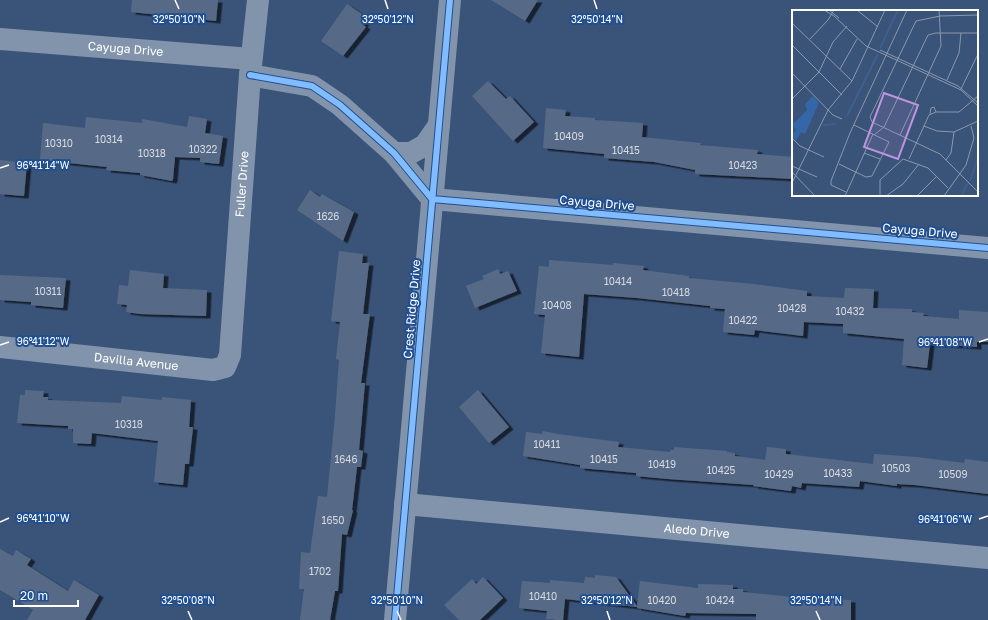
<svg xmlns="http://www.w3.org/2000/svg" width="988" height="620" font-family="'Golos Text',sans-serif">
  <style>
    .building { fill: #566b88; filter: url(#shadow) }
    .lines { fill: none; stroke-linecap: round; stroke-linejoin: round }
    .minor { stroke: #8294ab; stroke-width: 22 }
    .cycleway-casing { stroke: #204f92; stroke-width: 8 }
    .cycleway { stroke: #80bcff; stroke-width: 6 }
    .ticks { fill: none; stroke: #fff; stroke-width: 1.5 }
    .labels { text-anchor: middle; stroke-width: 4; stroke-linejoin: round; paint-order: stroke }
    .number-label { font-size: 10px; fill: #d5dae1 }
    .street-label { font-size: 12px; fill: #fff; stroke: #204f92 }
    .inset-river { fill: none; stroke: #3e5f8e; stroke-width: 2 }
    .inset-road { fill: none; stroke: #8998ae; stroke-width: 1 }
    .view { fill: #bd96df; fill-opacity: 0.15; stroke: #bd96df; stroke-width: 2 }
    .inset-edge { fill: none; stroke: #fff; stroke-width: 2 }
    .ticks-label { font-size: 10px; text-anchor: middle; fill: #fff; stroke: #204f92; stroke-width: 4; stroke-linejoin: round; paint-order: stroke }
  </style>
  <defs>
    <filter id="shadow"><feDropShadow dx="4.5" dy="2.5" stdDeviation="0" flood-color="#0009"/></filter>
  </defs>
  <rect width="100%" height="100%" fill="#3a5378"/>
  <path class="building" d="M132 0H218L216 21 131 12Z
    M491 0H538L525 21Z
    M347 4 368 18 363 25 366 27 343 56 321 41Z
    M488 81 506 99 510 96 534 122 513 141 472 96Z
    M546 108 566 110 565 116 595 118V120L643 123 642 137 701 143 700 145 758 150 757 154 793 157V179L695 174V170L654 162 604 158V154L543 148Z
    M189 116 207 119 205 133 223 136 219 164 200 162V158L175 157 173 179 172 181 140 175V173L106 170 107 167 40 160 43 123 85 128 86 117 142 123V119L187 127Z
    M0 160 27 163 24 196 0 194Z
    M310 190 320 197 322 194 354 212 343 241 297 210Z
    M339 251 363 254 362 263H369L363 314H370L361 383H365L359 450 363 451 361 467H357L352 510H353L347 535 342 534 338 591H335L330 620H300L304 589H299L301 552 310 553 318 496 327 497 335 416 339 360 336 359 340 322 331 321Z
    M549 260 613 265V263L644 266 643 270 689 276V278L754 284 807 291V296L844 298 845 288 874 289 873 308 912 309V312L924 313 923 316 959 319V310L988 312V342H977V347L930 344 927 368 902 365 904 339 843 333V324L804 322 803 336 755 330 754 335 723 332 725 309 710 308V306L637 298 584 294 579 357 541 353 545 315 534 314 539 266 549 267Z
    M498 269 500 274 508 271 517 291 475 308 466 286 484 279 482 276Z
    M130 270 164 274 163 288 207 290 206 316 140 314 126 312 127 305 117 304 119 285 128 286Z
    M0 275 66 278 63 308 31 305V302L0 300Z
    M25 390 44 391 43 397H48V400L121 403 122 396 162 400V397L191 400 189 427H193L189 464H185L183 485 154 482 158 441 92 433 91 444 73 443V429H68V426L17 423 20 395H25Z
    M478 390 509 427 489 443 459 407Z
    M543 431 558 434 619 442 618 447 670 452V450H674V447L727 451V452L735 453V456L765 460 767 447 786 449V454L873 464 874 454 917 457 964 463 965 459 988 462V494L915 485 897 484V486L860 481 859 487 802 483 801 488 792 486 791 491 753 486 754 485 668 479 636 476V473L580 468V465L523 456 526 432 542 434Z
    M0 549 13 556 16 550 31 559 27 565 68 591 74 580 99 595 85 620H27L33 610 0 590Z
    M595 575 616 577 637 606 640 581 698 588V584L733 585V589H743V592L802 598 851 600V620H756V614L686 613 685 616 637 608V607L565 599 563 620H557L546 619 547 611 519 608 522 581 550 583V580L584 583 585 577 595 578Z
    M483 577 503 598 480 620H459L444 605 472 579 476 584Z"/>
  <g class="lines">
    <g class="minor">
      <path id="s1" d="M0 39 251 59"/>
      <path d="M250 75 312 86 340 105 394 153 432 199 988 248"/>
      <path d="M394 153H411L425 145 439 125"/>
      <path id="s2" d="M0 347 213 370 225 367 230 355 250 75 258 0"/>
      <path id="s3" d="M405 504 988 558"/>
      <path d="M395 620 450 0"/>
    </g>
    <defs>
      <path id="cycleway" d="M250 75 312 86 340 105 394 153 432 199 988 248
        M395 620 450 0"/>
    </defs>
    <use href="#cycleway" class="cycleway-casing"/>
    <use href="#cycleway" class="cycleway"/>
  </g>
  <path class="ticks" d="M175 0 179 9M385 0 388 9M594 0 597 9M0 168 9 165M979 342 988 339M0 345 9 342M979 519 988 516M0 522 9 518M188 611 192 620M397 611 401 620M607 611 610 620M816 611 820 620"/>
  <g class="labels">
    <g class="number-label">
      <text x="569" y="140">10409</text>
      <text x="109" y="143">10314</text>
      <text x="59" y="147">10310</text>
      <text x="203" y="153">10322</text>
      <text x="626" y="154">10415</text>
      <text x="152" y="157">10318</text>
      <text x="743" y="169">10423</text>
      <text x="328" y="220">1626</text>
      <text x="618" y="285">10414</text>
      <text x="48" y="295">10311</text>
      <text x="676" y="296">10418</text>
      <text x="557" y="309">10408</text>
      <text x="792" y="312">10428</text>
      <text x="850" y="315">10432</text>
      <text x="743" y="324">10422</text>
      <text x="129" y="428">10318</text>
      <text x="547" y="448">10411</text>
      <text x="346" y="463">1646</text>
      <text x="604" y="463">10415</text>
      <text x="662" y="468">10419</text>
      <text x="896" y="472">10503</text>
      <text x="721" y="474">10425</text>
      <text x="838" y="477">10433</text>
      <text x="779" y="478">10429</text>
      <text x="953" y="478">10509</text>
      <text x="333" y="524">1650</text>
      <text x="320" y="575">1702</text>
      <text x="543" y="600">10410</text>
      <text x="662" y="604">10420</text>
      <text x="720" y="604">10424</text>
    </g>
    <g class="street-label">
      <text dy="4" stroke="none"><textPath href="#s1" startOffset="126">Cayuga Drive</textPath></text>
      <text dy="4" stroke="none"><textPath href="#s2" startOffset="411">Fuller Drive</textPath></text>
      <text transform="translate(597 203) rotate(5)" y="4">Cayuga Drive</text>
      <text transform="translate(920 231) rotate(5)" y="4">Cayuga Drive</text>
      <text transform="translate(412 309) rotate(-85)" y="4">Crest Ridge Drive</text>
      <text dy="4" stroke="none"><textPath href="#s2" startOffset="137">Davilla Avenue</textPath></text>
      <text dy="4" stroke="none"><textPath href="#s3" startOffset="293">Aledo Drive</textPath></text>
    </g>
  </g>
  <g transform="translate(792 10)">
    <rect width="186" height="186" fill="#3a5378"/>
    <path d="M21 86 27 93 13 124 9 122 4 131 0 125 4 120 0 115 15 100 13 94Z" fill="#3566a8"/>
    <path class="inset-river" d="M88 38 106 0M55 106 86 44M31 115 44 114M178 171 186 148M169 186 176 173"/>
    <path class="inset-road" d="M32 0 42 6 74 36 169 80 186 96M37 0 47 8M65 0 86 17M186 5 148 6 124 11 78 107 80 112 148 144 186 182M0 13 60 71M18 29 36 10 42 0M0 35 50 85M88 40 166 76 186 93M48 59 65 29M0 63 41 105 50 109M155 70 167 43 169 23M169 79 186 44M0 89 27 62 41 32 55 16M144 102H167L186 86M132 116 145 121 162 122 186 111M82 125 92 117 136 25 144 23H186M108 125 149 36 147 0M0 128 8 136 32 147M72 143 88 149M117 149 137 105 144 102 142 97 139 98 138 104M154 150 159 143 162 122M47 154 74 167 80 166 97 132 62 115M0 156 25 167M0 162 23 186M0 173 36 100 60 71 93 0M54 182 39 175V171L58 123 115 0M53 186 81 124M88 186V170L111 149 136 158 156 178M94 186 111 174 127 154M125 186 144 167M152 186 174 155 182 128 179 116"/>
    <path class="view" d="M92 83 126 95 106 149 72 137Z"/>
    <rect width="186" height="186" class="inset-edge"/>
  </g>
  <g class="ticks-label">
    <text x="179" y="23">32°50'10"N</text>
    <text x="388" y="23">32°50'12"N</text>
    <text x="597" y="23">32°50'14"N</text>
    <text x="43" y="169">96°41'14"W</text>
    <text x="43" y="345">96°41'12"W</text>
    <text x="945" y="346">96°41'08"W</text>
    <text x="43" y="522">96°41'10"W</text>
    <text x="945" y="523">96°41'06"W</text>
    <text x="188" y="604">32°50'08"N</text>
    <text x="397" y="604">32°50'10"N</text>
    <text x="607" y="604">32°50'12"N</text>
    <text x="816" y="604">32°50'14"N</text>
  </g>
  <path d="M14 600v6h64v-6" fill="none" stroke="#ffffff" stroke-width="2"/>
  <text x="20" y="600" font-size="12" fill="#ffffff" stroke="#204f92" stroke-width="3" paint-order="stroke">20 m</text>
</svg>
